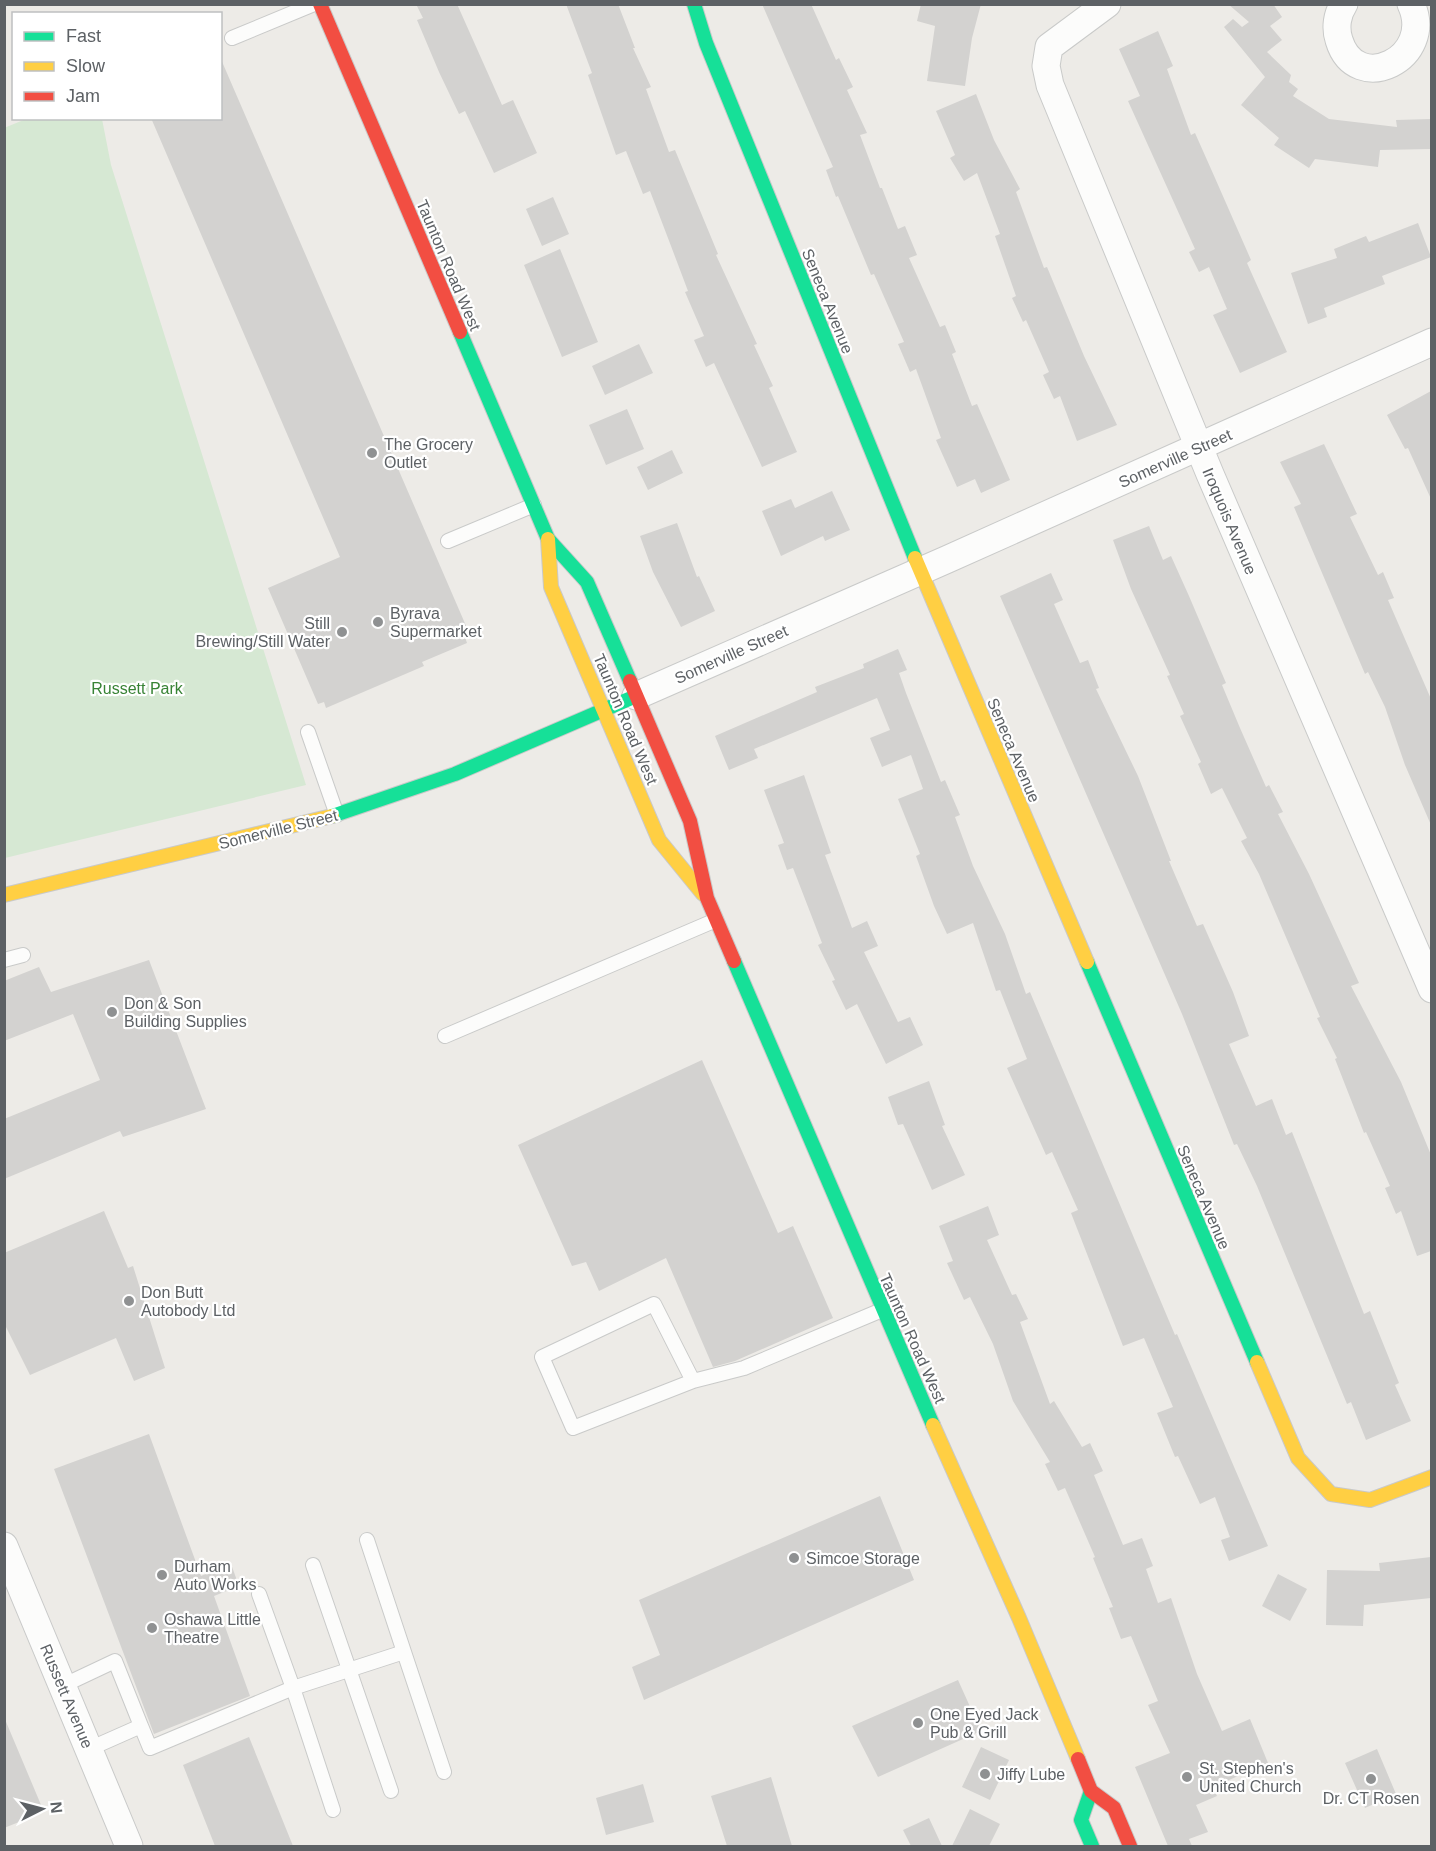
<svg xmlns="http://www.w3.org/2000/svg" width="1436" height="1851" font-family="Arial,sans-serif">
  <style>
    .green { fill: #d6e8d3 }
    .building { fill: #d3d2d0 }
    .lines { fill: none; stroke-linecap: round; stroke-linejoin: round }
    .lane-casing { stroke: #c9cac9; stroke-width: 16 }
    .street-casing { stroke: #c9cac9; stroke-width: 29 }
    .fast-casing { stroke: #c9c9c9; stroke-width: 16 }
    .slow-casing { stroke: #c9c9c9; stroke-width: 16 }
    .jam-casing { stroke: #c9c9c9; stroke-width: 16 }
    .lane { stroke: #fcfcfb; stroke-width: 14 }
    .street { stroke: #fcfcfb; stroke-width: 27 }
    .fast { stroke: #16e098; stroke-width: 14 }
    .slow { stroke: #ffcf43; stroke-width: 14 }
    .jam { stroke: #f24e42; stroke-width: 14 }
    .poi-dot { fill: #8f9192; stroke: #fff; stroke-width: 2 }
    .labels { text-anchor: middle; stroke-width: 4.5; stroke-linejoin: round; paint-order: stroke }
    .street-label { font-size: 16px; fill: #5d6165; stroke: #fff }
    .poi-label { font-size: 16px; fill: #5d6165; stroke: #fff; text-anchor: start }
    .park-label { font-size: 16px; fill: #388335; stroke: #fff }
  </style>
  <rect width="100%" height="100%" fill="#edebe7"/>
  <path class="green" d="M26 119H102L111 165 306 785 5 858 4 128Z"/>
  <path class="building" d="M416 4H457L502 105 513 100 537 153 494 173 465 111 459 114 439 72 417 20 423 18Z
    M566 4H618L635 48H633L651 87 646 89 669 152 675 150 718 254 716 255 757 344 754 345 773 386 769 388 797 452 762 467 714 363 706 367 694 340 704 336 685 292 688 291 671 246 650 191 643 194 626 151 616 155 588 75 592 73Z
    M762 4H811L836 60 839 58 853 87 847 90 867 133 860 135 880 188H882L898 229 905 226 917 255 909 258 940 327 945 325 956 352 952 354 972 406 977 404 1010 480 981 493 975 479 957 487 936 440 941 438 916 369 910 372 898 344 904 342 874 274 871 275 838 196 836 197 826 170 833 167Z
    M921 4H981L972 38 965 86 927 81 935 26 917 21Z
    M1228 4H1273L1282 17 1270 26 1282 40 1267 52 1291 75 1289 82 1298 89 1293 96 1329 119 1397 127 1396 120 1431 119V149L1380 150 1378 167 1315 159 1309 168 1274 145 1279 138 1241 105 1265 77 1224 27 1233 19 1242 27 1249 22Z
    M1158 31 1173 66 1167 69 1191 135 1195 133 1215 178 1251 260 1247 263 1287 352 1240 373 1213 315 1227 309 1209 267 1199 272 1189 252 1195 249 1128 101 1140 96 1119 49Z
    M220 57 470 635 465 637 467 643 422 662 424 666 326 708 324 702 318 704 268 588 340 557 151 118H220Z
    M976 94 994 140 1020 189 1016 192 1044 268 1047 267 1084 356 1117 425 1077 441 1060 396 1054 399 1043 375 1049 372 1026 320 1023 322 1012 298 1016 296 995 236 1000 234 977 173 964 181 950 158 955 155 936 111Z
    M553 197 569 234 542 246 526 209Z
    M1418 223 1431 257 1382 276 1385 284 1324 308 1327 317 1308 324 1291 273 1337 258 1334 249 1366 236 1369 242Z
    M560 249 598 342 562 357 524 265Z
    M639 344 653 373 605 395 592 366Z
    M1431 391V499L1408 448 1405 449 1387 415Z
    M627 409 644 449 606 465 589 425Z
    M1324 444 1357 514 1350 517 1378 575 1383 572 1394 598 1388 600 1431 699V825L1405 765 1385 707 1368 672 1365 674 1294 507 1301 504 1280 462Z
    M672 450 683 473 648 490 637 467Z
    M832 491 850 530 825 541 823 536 781 556 762 511 791 499 795 508Z
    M677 523 697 577 699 576 715 611 681 627 653 572 640 536Z
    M1149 526 1163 560 1171 556 1189 596 1226 683 1222 685 1240 728 1266 787 1269 785 1283 812 1278 814 1309 874 1359 983 1351 986 1401 1082 1431 1155V1251L1417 1256 1401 1211 1396 1214 1385 1188 1390 1186 1366 1132 1364 1133 1335 1059 1337 1058 1317 1018 1320 1017 1259 874 1241 841 1247 838 1222 788 1211 794 1198 764 1201 762 1180 716 1184 714 1167 676 1170 675 1131 589 1113 540Z
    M1051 573 1063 600 1054 604 1080 663 1088 660 1099 688 1096 689 1138 776 1171 861H1169L1197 926 1203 924 1233 992 1249 1036 1229 1044 1256 1106 1272 1099 1286 1135 1292 1132 1364 1314 1370 1311 1399 1383 1395 1385 1411 1421 1366 1440 1351 1402 1347 1404 1257 1186 1237 1144 1234 1145 1182 1014 1000 596Z
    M898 649 907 670 899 673 906 693 941 782 945 780 960 815 955 817 973 866 1005 934 1026 994 1030 992 1175 1335 1177 1334 1268 1546 1229 1561 1221 1540 1230 1537 1215 1497 1200 1504 1178 1456 1175 1457 1157 1413 1173 1407 1144 1338 1123 1346 1071 1213 1078 1210 1052 1152 1046 1155 1007 1068 1027 1059 1000 990 996 991 973 923 947 934 934 906 916 856 920 854 898 799 923 789 911 755 882 767 870 738 890 730 877 698 754 749 758 758 729 770 715 736 817 692 815 687 864 668 863 664Z
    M804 775 831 853 825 855 852 928 867 921 878 946 864 952 898 1022 910 1017 923 1045 886 1064 857 1004 846 1010 832 981 835 980 818 945 822 943 793 868 787 870 778 845 784 843 764 790Z
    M149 960 206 1109 123 1137 120 1131 4 1179V1119L100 1080 73 1014 4 1041V981L39 967 51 992Z
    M702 1060 778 1233 793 1226 833 1318 735 1361 713 1367 666 1258 599 1291 586 1262 572 1266 518 1145Z
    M929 1081 945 1125 942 1126 965 1175 932 1190 903 1124 898 1125 888 1097Z
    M988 1206 999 1235 987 1240 1012 1295 1016 1294 1028 1319 1020 1322 1050 1404 1054 1401 1082 1447 1090 1443 1103 1471 1094 1475 1123 1545 1142 1538 1153 1566 1146 1569 1158 1603 1171 1598 1197 1674 1222 1731 1250 1719 1268 1763 1213 1787 1217 1796 1196 1805 1208 1832 1189 1839 1192 1846H1168L1135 1767 1170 1753 1148 1705 1158 1701 1131 1636 1121 1639 1109 1608 1113 1607 1093 1558 1095 1557 1065 1488 1058 1491 1045 1464 1050 1462 1013 1401 993 1344 970 1297 964 1300 947 1263 953 1261 939 1226Z
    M104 1211 128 1268 133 1266 165 1368 134 1381 116 1338 30 1375 4 1323V1253Z
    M149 1434 201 1576 231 1564 239 1586 214 1596 250 1696 154 1734 54 1469Z
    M880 1496 914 1580 644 1700 632 1667 660 1655 639 1600Z
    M1431 1557V1598L1364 1605 1363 1626 1326 1625 1327 1570 1380 1571 1379 1563Z
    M1278 1574 1307 1589 1290 1621 1262 1606Z
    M958 1680 981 1731 878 1777 852 1726Z
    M4 1717 44 1812 4 1828Z
    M249 1737 293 1846H215L183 1765Z
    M981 1747 1009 1760 990 1800 962 1787Z
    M1377 1749 1396 1794 1365 1808 1345 1763Z
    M771 1777 792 1846H727L711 1796Z
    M643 1784 654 1822 606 1835 596 1798Z
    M970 1809 1000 1824 989 1846H952Z
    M929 1818 942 1846H911L903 1830Z"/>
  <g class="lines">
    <defs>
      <path id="lane" d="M232 38 314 4
        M448 541 534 505
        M308 732 337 815
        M4 960 23 955
        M445 1036 716 920
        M693 1381 654 1304 542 1357 573 1428 693 1381 744 1368 882 1310
        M367 1540 404 1652
        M313 1565 391 1791
        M259 1594 293 1688 404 1652 444 1772
        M62 1686 115 1661 141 1726 89 1749
        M141 1726 150 1748 293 1688 333 1810"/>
      <path id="street" d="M1107 4 1049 47 1046 66 1050 85 1210 474 1432 989
        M1344 4C1337 14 1335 28 1339 40 1356 97 1436 58 1411 4
        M636 696 948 559 1432 342
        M4 1546 129 1846"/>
      <path id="fast" d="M694 4 706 43 915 558
        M460 332 548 539 587 582 630 681
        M332 816 455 774 636 696
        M734 961 933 1425
        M1087 962 1257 1362
        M1091 1791 1081 1820 1092 1846"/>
      <path id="slow" d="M548 539 551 587 659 840 703 894
        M915 558 1087 962
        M4 895 332 816
        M1257 1362 1298 1458 1331 1494 1370 1500 1432 1477
        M933 1425 1019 1618 1078 1759"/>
      <path id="jam" d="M320 4 460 332
        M630 681 690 821 707 898 734 961
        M1078 1759 1091 1791 1114 1808 1130 1846"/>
    </defs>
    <use href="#lane" class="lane-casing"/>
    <use href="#street" class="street-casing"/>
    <use href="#fast" class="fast-casing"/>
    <use href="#slow" class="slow-casing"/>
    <use href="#jam" class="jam-casing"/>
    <use href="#lane" class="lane"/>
    <use href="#street" class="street"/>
    <use href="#fast" class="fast"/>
    <use href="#slow" class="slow"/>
    <use href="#jam" class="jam"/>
  </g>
  <g class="poi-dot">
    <circle cx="372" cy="453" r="6"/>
    <circle cx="378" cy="622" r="6"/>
    <circle cx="342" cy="632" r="6"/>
    <circle cx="112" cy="1012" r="6"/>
    <circle cx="129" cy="1301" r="6"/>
    <circle cx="794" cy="1558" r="6"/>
    <circle cx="162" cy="1575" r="6"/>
    <circle cx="152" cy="1628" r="6"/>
    <circle cx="918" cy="1723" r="6"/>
    <circle cx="985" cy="1774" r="6"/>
    <circle cx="1187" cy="1777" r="6"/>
    <circle cx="1371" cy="1779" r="6"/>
  </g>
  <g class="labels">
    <g class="street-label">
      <text transform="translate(449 265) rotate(67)" y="6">Taunton Road West</text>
      <text transform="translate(828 301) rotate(68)" y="6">Seneca Avenue</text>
      <text transform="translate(1175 458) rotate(-24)" y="6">Somerville Street</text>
      <text transform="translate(1230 521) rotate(67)" y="6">Iroquois Avenue</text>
      <text transform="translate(731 654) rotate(-24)" y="6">Somerville Street</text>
      <text transform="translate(626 719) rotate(67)" y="6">Taunton Road West</text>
      <text transform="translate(1014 750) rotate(67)" y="6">Seneca Avenue</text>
      <text transform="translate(278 829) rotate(-14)" y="6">Somerville Street</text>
      <text transform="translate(1204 1197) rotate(67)" y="6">Seneca Avenue</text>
      <text transform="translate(913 1338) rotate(66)" y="6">Taunton Road West</text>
      <text transform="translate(67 1696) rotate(67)" y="6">Russett Avenue</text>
    </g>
    <g class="poi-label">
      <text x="384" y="450">The Grocery<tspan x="384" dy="18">Outlet</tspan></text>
      <text x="390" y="619">Byrava<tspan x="390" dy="18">Supermarket</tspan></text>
      <text x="330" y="629" text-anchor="end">Still<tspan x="330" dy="18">Brewing/Still Water</tspan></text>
      <text x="124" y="1009">Don &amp; Son<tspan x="124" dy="18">Building Supplies</tspan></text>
      <text x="141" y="1298">Don Butt<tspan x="141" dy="18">Autobody Ltd</tspan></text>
      <text x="806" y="1564">Simcoe Storage</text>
      <text x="174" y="1572">Durham<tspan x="174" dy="18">Auto Works</tspan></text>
      <text x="164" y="1625">Oshawa Little<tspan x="164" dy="18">Theatre</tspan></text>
      <text x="930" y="1720">One Eyed Jack<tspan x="930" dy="18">Pub &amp; Grill</tspan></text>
      <text x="1199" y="1774">St. Stephen's<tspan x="1199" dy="18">United Church</tspan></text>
      <text x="997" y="1780">Jiffy Lube</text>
      <text x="1371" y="1804" text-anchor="middle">Dr. CT Rosen</text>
    </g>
    <g class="park-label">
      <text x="137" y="694">Russett Park</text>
    </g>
  </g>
  <rect width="1436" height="1851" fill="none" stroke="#5d6165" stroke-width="12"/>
  <rect x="12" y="12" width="210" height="108" fill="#ffffff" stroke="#bec0c1" stroke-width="1.5"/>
  <rect x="24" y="32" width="30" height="9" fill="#16e098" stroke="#bec0c1" stroke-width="1.5"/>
  <text x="66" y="42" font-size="18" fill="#5d6165">Fast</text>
  <rect x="24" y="62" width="30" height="9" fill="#ffcf43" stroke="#bec0c1" stroke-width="1.5"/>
  <text x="66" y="72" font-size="18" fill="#5d6165">Slow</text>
  <rect x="24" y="92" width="30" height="9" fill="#f24e42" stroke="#bec0c1" stroke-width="1.5"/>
  <text x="66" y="102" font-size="18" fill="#5d6165">Jam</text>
  <g transform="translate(42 1809) rotate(84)" stroke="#ffffff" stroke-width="4.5" paint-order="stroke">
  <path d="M0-4.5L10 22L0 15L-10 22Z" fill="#5d6165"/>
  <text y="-9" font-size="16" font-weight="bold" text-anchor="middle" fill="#5d6165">N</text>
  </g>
</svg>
